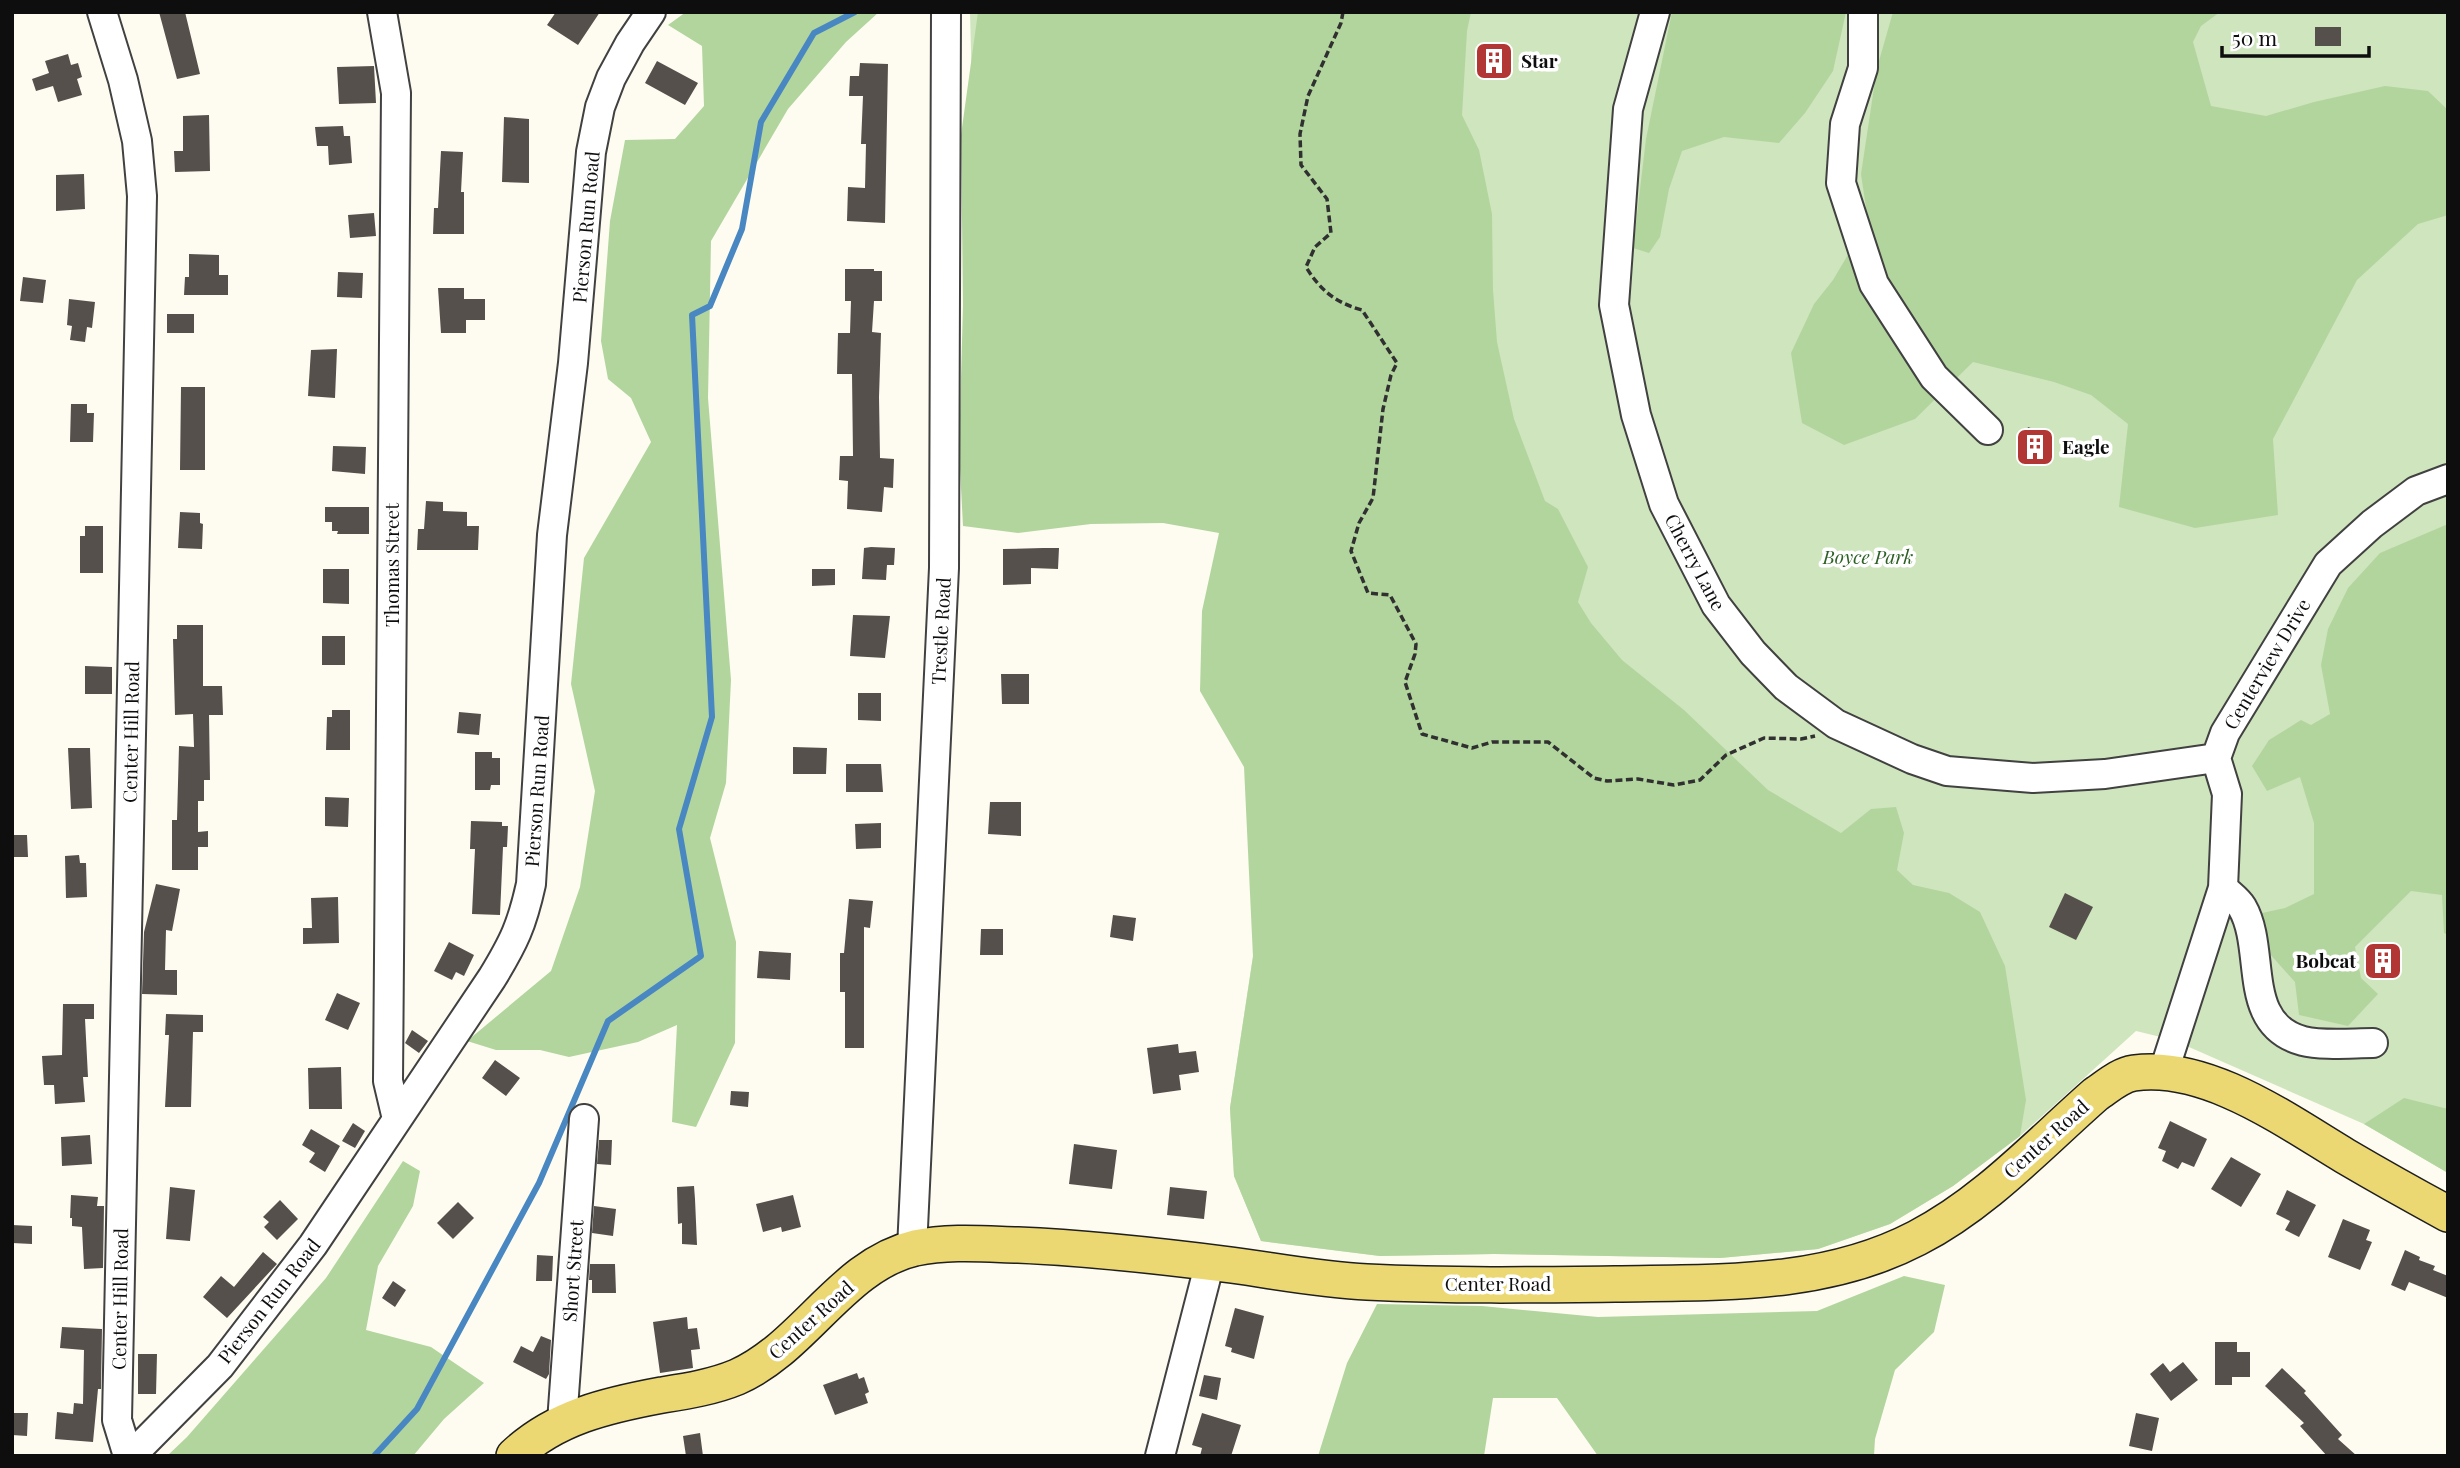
<svg xmlns="http://www.w3.org/2000/svg" width="2460" height="1468" font-family="'Playfair Display',serif">
  <style>
    .green { fill: #cfe5bd }
    .forest { fill: #b2d59e }
    .lines { fill: none; stroke-linecap: round; stroke-linejoin: round }
    .stream { stroke: #4887c1; stroke-width: 6 }
    .building { fill: #56504c }
    .minor-casing { stroke: #414141; stroke-width: 32 }
    .major-casing { stroke: #1f1f1f; stroke-width: 38 }
    .path { stroke: #303030; stroke-width: 3.5; stroke-dasharray: 7 3.5; stroke-linecap: butt }
    .minor { stroke: #fff; stroke-width: 28 }
    .major { stroke: #ecd873; stroke-width: 35 }
    .labels { text-anchor: middle; stroke-width: 7; stroke-linejoin: round; paint-order: stroke }
    .poi-label { font-size: 19px; font-weight: bold; fill: #0e0e0e; stroke: #fff; text-anchor: start }
    .street-label { font-size: 19px; fill: #0e0e0e; stroke: #fff }
    .park-label { font-size: 19px; font-style: italic; fill: #2c6024; stroke: #fff }
  </style>
  <rect width="100%" height="100%" fill="#fefcf1"/>
  <path class="green" d="M970 12H2448V1173L2364 1124 2173 1040 2136 1031 2020 1136 1953 1186 1890 1224 1818 1249 1720 1258 1494 1254 1380 1256 1261 1241 1234 1176 1230 1108 1329 452 982 497Z"/>
  <path class="forest" d="M686 12H879L846 42 788 109 711 241 708 398 731 680 726 783 710 838 736 942 735 1043 696 1127 672 1122 677 1025 638 1042 569 1057 540 1050H496L467 1041 551 971 580 887 595 791 571 684 584 558 651 442 631 398 608 379 601 341 610 221 625 140 675 139 704 106 702 46 668 25Z
    M978 12H1471L1467 31 1462 115 1479 150 1492 214 1493 290 1497 342 1514 419 1545 501 1558 509 1588 567 1578 602 1591 623 1622 660 1684 710 1768 790 1841 833 1871 809 1896 807 1904 833 1897 870 1913 885 1949 893 1980 912 2005 966 2026 1100 2020 1136 1953 1186 1890 1224 1818 1249 1720 1258 1494 1254 1380 1256 1261 1241 1234 1176 1230 1108 1253 957 1244 767 1200 691 1202 611 1219 533 1163 523 1091 524 1018 533 963 526 959 450 963 305 961 135Z
    M1672 12H1846L1833 71 1805 113 1779 143 1724 137 1682 151 1669 189 1660 237 1649 253 1633 248 1646 139Z
    M1893 12H2220L2201 26 2193 42 2211 106 2266 116 2314 102 2385 86 2428 91 2448 110V215L2418 224 2357 280 2273 439 2278 515 2195 528 2119 507 2128 424 2091 395 2054 382 1973 362 1915 419 1844 445 1802 423 1791 353 1814 304 1833 280 1868 221 1861 174 1877 68Z
    M2448 524V935L2444 933 2442 895 2411 891 2355 947 2361 978 2378 994 2348 1026 2299 1015 2295 982 2269 953 2253 915 2285 908 2314 894V823L2300 777 2267 791 2252 766 2269 740 2301 720 2311 725 2330 714 2321 665 2328 629 2348 588 2380 553Z
    M2404 1098 2448 1109V1173L2364 1124Z
    M403 1161 420 1171 413 1206 378 1266 366 1330 431 1347 484 1383 444 1419 413 1456H167L187 1437 326 1278Z
    M1904 1276 1945 1285 1934 1332 1895 1370 1875 1439 1874 1456H1598L1557 1398H1493L1484 1456H1318L1347 1363 1377 1304 1482 1306 1598 1317 1817 1311Z"/>
  <g class="lines">
    <path class="stream" d="M374 1456 417 1409 539 1183 608 1021 701 956 679 829 712 717 692 315 710 306 742 229 761 122 814 33 855 12"/>
  </g>
  <path class="building" d="M159 12H185L200 74 177 79Z
    M556 12H600L578 45 547 25Z
    M2315 27H2341V46H2315Z
    M1480 48 1508 49 1507 74 1480 73Z
    M68 54 71 65 78 63 82 77 77 79 82 95 58 102 53 86 36 91 32 79 49 73 45 61Z
    M657 61 698 83 685 105 645 83Z
    M860 63 888 64 885 223 847 221 848 187 865 188 866 144H861L863 96H849L850 76H859Z
    M374 66 376 103 339 104 337 67Z
    M209 115 210 171 175 172 174 151H183V116Z
    M504 117 529 119V183L502 182Z
    M343 126 344 136H350L352 163 329 165 328 146H317L315 127Z
    M441 151 463 152 461 192H464V234H433L434 208H438Z
    M84 174 85 209 56 211V175Z
    M374 213 376 236 350 238 348 215Z
    M189 254 219 255V275H228V295H184L185 277H189Z
    M845 269H874V271H882V301H874L872 332 881 333 879 397 880 458 894 459 893 488 884 487 882 512 847 509 848 481 839 480 840 456H853L852 374H837L838 333H850L851 301H845Z
    M338 272 363 273 362 298 337 297Z
    M23 277 46 280 43 303 20 301Z
    M438 288H464V299H485V320H466V333H441Z
    M69 299 95 302 92 328 87 327 85 342 70 340 72 326 67 325Z
    M167 314H194V333H167Z
    M337 349 335 398 308 396 311 350Z
    M181 387H205V470H180Z
    M71 404H87V413H94L93 442H70Z
    M2028 427 2052 436 2041 466 2017 457Z
    M333 446 366 447 365 474 332 471Z
    M426 501 443 502V511L467 512V526H479L478 550H417L418 529H424Z
    M325 507H369V534H337L338 531H332V522H325Z
    M180 512 200 513V523L203 524 202 549 178 548Z
    M85 526H103V573H80V536H85Z
    M871 547 895 548 894 565H887L886 580 862 579 864 548Z
    M1043 548H1059L1058 569 1031 568V584L1003 585V549Z
    M323 569H349V604L323 603Z
    M812 569H835V585L812 586Z
    M853 615 890 616 885 658 850 656Z
    M177 625H203V686H222L223 715H209L210 780H204V801H198V832L208 831V847H198V870H172V820H177L179 746 194 747 193 714 175 715 173 639H177Z
    M322 636H345V665H322Z
    M85 666 112 667V694H85Z
    M1001 674H1029V704H1002Z
    M858 693H881V721L858 720Z
    M332 710H350V750H326L327 717H332Z
    M459 712 481 714 479 735 457 733Z
    M793 747 827 748 826 774H793Z
    M68 748H90L92 808 71 809Z
    M475 752H492V758H500V785H491L490 790H475Z
    M846 764H881L883 792H846Z
    M325 797 349 798 348 827 325 826Z
    M990 802H1021V836L988 834Z
    M471 821 502 822V826H508L507 847H503L500 915 472 914 475 849H470Z
    M881 823V848L856 849 855 824Z
    M12 835H27L28 857H12Z
    M79 855 80 863H86L87 897 66 898 65 856Z
    M156 884 180 889 172 931 166 930 165 970H177V995L142 994 144 932Z
    M2065 893 2093 907 2076 940 2049 927Z
    M338 897 339 943 303 944V928H312L311 898Z
    M849 899 873 901 870 928 864 927V1048H845V992H840V953H844Z
    M1113 915 1136 918 1133 941 1110 937Z
    M981 929H1003V955H980Z
    M449 942 474 955 464 976 456 972 452 980 434 971Z
    M2372 944 2399 949 2394 978 2367 972Z
    M759 951 791 953 790 980 757 978Z
    M337 993 360 1003 348 1030 325 1020Z
    M63 1004H94V1019H85L88 1077H83L85 1102 55 1104 54 1085H44L42 1056 62 1055Z
    M166 1014 203 1015V1032H193L191 1107H165L169 1035H165Z
    M412 1030 428 1041 419 1053 405 1043Z
    M1178 1044 1179 1053 1196 1051 1199 1072 1179 1075 1181 1090 1153 1094 1147 1048Z
    M495 1060 520 1078 506 1096 482 1078Z
    M341 1067 342 1109H309L308 1068Z
    M731 1091 749 1092 748 1107 730 1105Z
    M2170 1121 2207 1139 2194 1167 2182 1162 2178 1169 2162 1161 2166 1151 2158 1148Z
    M353 1123 365 1131 355 1148 342 1141Z
    M311 1129 340 1146 325 1172 309 1162 315 1153 302 1145Z
    M90 1135 92 1164 62 1166 61 1137Z
    M599 1140H612L611 1165 597 1164Z
    M1074 1144 1117 1150 1112 1189 1069 1184Z
    M2231 1157 2261 1174 2241 1207 2211 1189Z
    M694 1186 695 1199 697 1245 682 1244V1223L678 1224 677 1187Z
    M170 1187 195 1190 190 1241 166 1239Z
    M1170 1187 1207 1191 1204 1219 1167 1215Z
    M2287 1190 2316 1205 2299 1237 2285 1230 2290 1221 2276 1214Z
    M71 1195 98 1197 97 1206H104L103 1268 84 1269 82 1227 72 1226V1218H70Z
    M793 1195 801 1227 782 1232 781 1227 763 1232 756 1204Z
    M280 1200 298 1219 277 1240 264 1227 269 1222 263 1217Z
    M458 1202 474 1218 453 1239 437 1223Z
    M594 1206 616 1209 613 1236 592 1233Z
    M2343 1219 2370 1230 2366 1240 2372 1242 2360 1270 2328 1257Z
    M12 1225 32 1226V1244L12 1243Z
    M2405 1250 2420 1257 2419 1260 2435 1266 2433 1270 2448 1276V1298L2409 1282 2405 1291 2391 1285Z
    M263 1252 277 1264 227 1318 203 1297 221 1276 234 1287Z
    M537 1255 553 1256 552 1281H536Z
    M590 1264H615L616 1293H592V1280H589Z
    M393 1281 406 1290 395 1307 382 1298Z
    M1235 1308 1264 1316 1254 1359 1231 1352 1232 1348 1225 1346Z
    M687 1317 688 1329 697 1328 700 1349 691 1350 693 1368 660 1373 653 1322Z
    M62 1327 102 1329 101 1389H98L93 1442 55 1439 57 1412 73 1414 74 1403 83 1404 84 1350 60 1348Z
    M541 1336 551 1340 549 1374 546 1379 513 1362 521 1346 533 1352Z
    M2215 1342H2237V1352H2250V1377H2232V1385H2215Z
    M138 1354H157L156 1394H138Z
    M2183 1362 2198 1380 2171 1401 2150 1374 2163 1363 2170 1372Z
    M2282 1368 2306 1391 2304 1393 2342 1435 2338 1439 2357 1456H2327L2300 1426 2304 1423 2265 1386Z
    M857 1373 859 1379 864 1377 869 1392 865 1394 868 1403 835 1415 823 1385Z
    M1204 1375 1221 1378 1217 1400 1199 1396Z
    M12 1413H28L27 1436 12 1435Z
    M1202 1413 1241 1425 1231 1456H1200L1202 1448 1192 1445Z
    M2136 1413 2159 1418 2152 1451 2129 1446Z
    M700 1433 703 1456H686L683 1436Z"/>
  <g class="lines">
    <defs>
      <path id="minor" d="M102 12 123 80 137 141 142 196 117 1420 128 1456
        M382 12 396 93 388 1081 397 1119
        M1655 12 1628 109 1614 305 1636 415 1664 504 1716 605 1753 653 1786 687 1836 724 1912 759 1947 771 2033 778 2105 774 2216 758
        M1863 12V68L1845 124 1841 183 1874 284 1934 377 1988 430
        M2223 888C2229 894 2238 900 2242 907 2267 950 2240 1024 2303 1041 2322 1046 2353 1043 2373 1043
        M2163 1074 2223 888 2227 794 2216 758 2225 733 2328 564 2372 524 2416 491 2448 479
        M912 1249 944 568 946 12
        M562 1422 584 1119
        M131 1456 220 1366 313 1245 492 978C514 942 522 925 531 884L552 535 573 363 591 152 600 107 611 78 630 43 651 12
        M1160 1456 1210 1262"/>
      <path id="major" d="M514 1456C555 1417 608 1405 662 1395 687 1391 713 1387 737 1377 805 1347 842 1265 915 1248 949 1241 984 1244 1018 1245 1089 1248 1160 1256 1231 1265 1276 1271 1321 1280 1367 1282 1449 1286 1532 1285 1615 1284 1718 1282 1823 1287 1917 1238 1985 1203 2039 1144 2096 1094 2108 1086 2120 1075 2134 1073 2207 1063 2285 1120 2345 1156 2379 1176 2413 1195 2448 1214"/>
    </defs>
    <use href="#minor" class="minor-casing"/>
    <use href="#major" class="major-casing"/>
    <path class="path" d="M1343 12 1341 23 1308 96 1300 134 1301 165 1327 199 1331 233 1315 247 1306 267C1320 290 1336 303 1362 310L1397 363 1391 375 1383 409 1373 498 1359 523 1351 551 1368 593 1390 595 1416 644 1415 654 1405 682 1422 734 1472 748 1492 742H1548L1594 778 1607 781 1638 779 1674 785 1700 780 1726 755 1764 738 1801 739 1815 736"/>
    <use href="#minor" class="minor"/>
    <use href="#major" class="major"/>
  </g>
  <defs>
    <symbol id="building-square" viewBox="-11 -11 22 22"><rect x="-9" y="-9" width="18" height="18" rx="4" fill="#b23633" stroke="#fff"/><path d="M-4-6H4V6H1V3H-1V6H-4ZM-2.5-4.3h1.7v1.8h-1.7ZM.8-4.3h1.7v1.8H.8ZM-2.5-1h1.7V.8h-1.7ZM.8-1h1.7V.8H.8Z" fill="#fff"/></symbol>
  </defs>
  <g fill-rule="evenodd">
    <use href="#building-square" x="1472" y="39" width="44" height="44"/>
    <use href="#building-square" x="2013" y="425" width="44" height="44"/>
    <use href="#building-square" x="2361" y="939" width="44" height="44"/>
  </g>
  <g class="labels">
    <g class="poi-label">
      <text x="1521" y="68">Star</text>
      <text x="2062" y="454">Eagle</text>
      <text x="2356" y="968" text-anchor="end">Bobcat</text>
    </g>
    <g class="street-label">
      <text transform="translate(586 227) rotate(-85)" y="7">Pierson Run Road</text>
      <text transform="translate(1695 562) rotate(62)" y="7">Cherry Lane</text>
      <text transform="translate(392 565) rotate(-90)" y="7">Thomas Street</text>
      <text transform="translate(941 631) rotate(-87)" y="7">Trestle Road</text>
      <text transform="translate(2267 664) rotate(-59)" y="7">Centerview Drive</text>
      <text transform="translate(131 732) rotate(-89)" y="7">Center Hill Road</text>
      <text transform="translate(537 791) rotate(-86)" y="7">Pierson Run Road</text>
      <text transform="translate(2046 1139) rotate(-42)" y="7">Center Road</text>
      <text transform="translate(573 1271) rotate(-86)" y="7">Short Street</text>
      <text x="1498" y="1291">Center Road</text>
      <text transform="translate(120 1299) rotate(-89)" y="7">Center Hill Road</text>
      <text transform="translate(269 1301) rotate(-52)" y="7">Pierson Run Road</text>
      <text transform="translate(811 1320) rotate(-42)" y="7">Center Road</text>
    </g>
    <g class="park-label">
      <text x="1868" y="564">Boyce Park</text>
    </g>
  </g>
  <rect width="2460" height="1468" fill="none" stroke="#0e0e0e" stroke-width="28"/>
  <path d="M2222 46v10h147v-10" fill="none" stroke="#0e0e0e" stroke-width="3.5"/>
  <text x="2232" y="46" font-size="21" fill="#0e0e0e" stroke="#ffffff" stroke-width="5" paint-order="stroke">50 m</text>
</svg>
